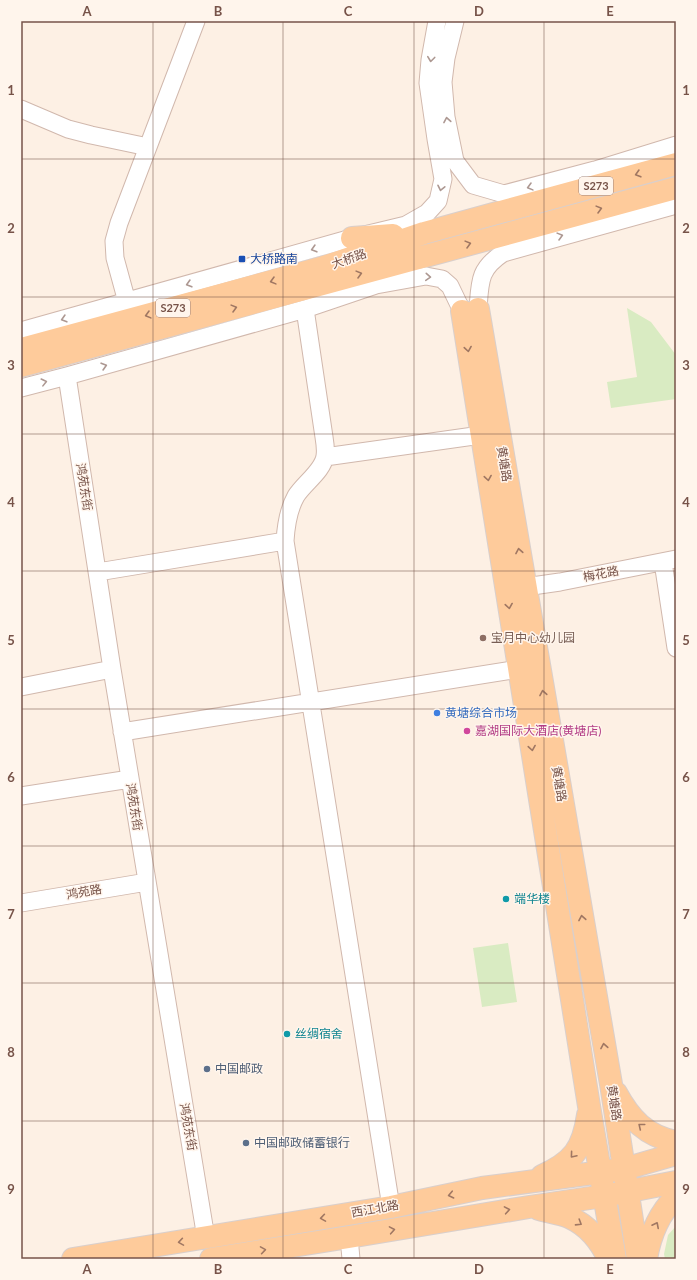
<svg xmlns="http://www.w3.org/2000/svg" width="697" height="1280" font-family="Lato,'Noto Sans SC',sans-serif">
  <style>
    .green { fill: #d9ebc2 }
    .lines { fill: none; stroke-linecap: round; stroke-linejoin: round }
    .minor-casing { stroke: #d1b8ad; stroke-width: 19 }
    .major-casing { stroke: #d9cfcc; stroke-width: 24 }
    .minor { stroke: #fff; stroke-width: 17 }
    .major { stroke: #fecb9b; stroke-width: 22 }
    .oneway { stroke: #ad9892 }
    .oneway2 { stroke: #a07762 }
    .grid { fill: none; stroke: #775349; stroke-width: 1; stroke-opacity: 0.55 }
    .transit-dot { fill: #1a4fb4; stroke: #fff5ec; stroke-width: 1.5 }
    .education-dot { fill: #8d6e63; stroke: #fff5ec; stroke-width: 1.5 }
    .shop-dot { fill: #3f7fe0; stroke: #fff5ec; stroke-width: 1.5 }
    .hotel-dot { fill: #d1479c; stroke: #fff5ec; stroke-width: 1.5 }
    .culture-dot { fill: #0f9aa8; stroke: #fff5ec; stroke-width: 1.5 }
    .service-dot { fill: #5c6f8a; stroke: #fff5ec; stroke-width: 1.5 }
    .labels { text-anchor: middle; stroke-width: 3; stroke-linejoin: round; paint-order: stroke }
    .shield { fill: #fff5ec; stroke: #a0847a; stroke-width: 1 }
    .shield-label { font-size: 11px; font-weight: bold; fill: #775349 }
    .transit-label { font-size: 12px; fill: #164399; stroke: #fff5ec; text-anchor: start }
    .street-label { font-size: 12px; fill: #775349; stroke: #fff5ec }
    .education-label { font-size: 12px; fill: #785e54; stroke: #fff5ec; text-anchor: start }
    .shop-label { font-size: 12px; fill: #366cbe; stroke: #fff5ec; text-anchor: start }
    .hotel-label { font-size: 12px; fill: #b23c85; stroke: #fff5ec; text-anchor: start }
    .culture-label { font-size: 12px; fill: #0d838f; stroke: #fff5ec; text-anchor: start }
    .service-label { font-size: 12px; fill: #4e5e75; stroke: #fff5ec; text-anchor: start }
    .neatline { fill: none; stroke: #775349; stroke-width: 1.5 }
    .grid-label { font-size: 13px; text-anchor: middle; font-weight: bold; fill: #775349 }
  </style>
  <rect width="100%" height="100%" fill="#fdf0e4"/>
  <path class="green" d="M627 308 651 322 676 355V399L611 408 607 382 637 377Z
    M508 943 517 1002 482 1007 473 948Z
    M676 1226V1259H665L664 1254 668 1235Z"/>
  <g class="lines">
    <defs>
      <path id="minor" d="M455 21 446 58 443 82 446 117 455 161 473 185 504 194 595 170 676 145
        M21 109 68 129 91 135 148 147
        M127 302 115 258 114 241 119 223 196 21
        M305 309 324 437C325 443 326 450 325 456 323 471 304 483 296 496 288 510 286 525 285 541L391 1207
        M478 309C480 281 479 269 503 253L676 205
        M21 331 352 238 406 225 427 213 438 201 443 179 436 139 428 83 430 60 437 21
        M67 376 112 669 206 1238
        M21 388 67 376 305 309 376 285 426 276 442 279 450 286 462 311
        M325 457 481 435
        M663 562 676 648
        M98 572 285 541
        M525 587 560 582 676 559
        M21 687 112 669
        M122 732 519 669
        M21 796 130 779
        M21 903 147 882
        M349 1237 351 1259"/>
      <path id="major" d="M352 238 393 235
        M478 309 611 1084 638 1259
        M462 311 589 1106 615 1259
        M21 349 324 267 424 233 676 164
        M21 366 676 188
        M616 1093C630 1119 646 1136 676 1142
        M542 1176C573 1162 583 1149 588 1115
        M539 1209C549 1212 560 1213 569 1217 589 1226 600 1241 609 1259
        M73 1259 391 1207 482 1188 624 1169 676 1154
        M211 1259 349 1237 529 1207 604 1196 676 1182
        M646 1259C650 1235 658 1214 676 1197"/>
    </defs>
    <use href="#minor" class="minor-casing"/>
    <use href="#major" class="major-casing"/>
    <use href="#minor" class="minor"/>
    <use href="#major" class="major"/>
  </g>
  <defs><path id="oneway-chevron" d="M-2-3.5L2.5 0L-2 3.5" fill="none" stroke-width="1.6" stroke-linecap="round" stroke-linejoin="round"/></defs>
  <g class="oneway">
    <use href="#oneway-chevron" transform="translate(431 59) rotate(97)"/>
    <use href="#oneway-chevron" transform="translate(447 120) rotate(-100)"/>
    <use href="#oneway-chevron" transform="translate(530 187) rotate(165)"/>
    <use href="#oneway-chevron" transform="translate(441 188) rotate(102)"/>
    <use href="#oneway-chevron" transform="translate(560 236) rotate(-15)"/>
    <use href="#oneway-chevron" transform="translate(314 249) rotate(164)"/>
    <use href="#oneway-chevron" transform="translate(428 277) rotate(4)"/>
    <use href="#oneway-chevron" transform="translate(189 284) rotate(164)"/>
    <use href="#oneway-chevron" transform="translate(64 319) rotate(164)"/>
    <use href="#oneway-chevron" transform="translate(104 366) rotate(-16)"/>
    <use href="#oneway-chevron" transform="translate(44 382) rotate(-14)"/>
  </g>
  <g class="oneway2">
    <use href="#oneway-chevron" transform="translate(638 174) rotate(164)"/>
    <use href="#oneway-chevron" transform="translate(599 209) rotate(-15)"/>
    <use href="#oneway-chevron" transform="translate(468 244) rotate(-15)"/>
    <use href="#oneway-chevron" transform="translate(359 274) rotate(-15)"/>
    <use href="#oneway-chevron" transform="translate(273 281) rotate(165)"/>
    <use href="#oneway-chevron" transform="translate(234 308) rotate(-15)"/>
    <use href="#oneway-chevron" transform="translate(148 315) rotate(165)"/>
    <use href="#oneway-chevron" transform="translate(468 349) rotate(81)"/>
    <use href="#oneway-chevron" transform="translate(488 478) rotate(81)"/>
    <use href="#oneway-chevron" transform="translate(519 551) rotate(-100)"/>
    <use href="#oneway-chevron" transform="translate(509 606) rotate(81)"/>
    <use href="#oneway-chevron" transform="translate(543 693) rotate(-100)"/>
    <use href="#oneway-chevron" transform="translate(532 748) rotate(81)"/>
    <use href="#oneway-chevron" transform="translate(582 918) rotate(-100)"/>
    <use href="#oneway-chevron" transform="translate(604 1046) rotate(-100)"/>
    <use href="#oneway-chevron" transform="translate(641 1126) rotate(-141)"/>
    <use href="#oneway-chevron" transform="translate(573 1155) rotate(130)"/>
    <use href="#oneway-chevron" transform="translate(451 1195) rotate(168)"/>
    <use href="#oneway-chevron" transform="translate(507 1210) rotate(-10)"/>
    <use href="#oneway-chevron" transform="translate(323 1218) rotate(171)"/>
    <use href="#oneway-chevron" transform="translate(579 1223) rotate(32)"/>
    <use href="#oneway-chevron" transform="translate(656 1225) rotate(-63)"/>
    <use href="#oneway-chevron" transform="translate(392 1230) rotate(-10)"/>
    <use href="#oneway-chevron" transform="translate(181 1242) rotate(171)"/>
    <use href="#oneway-chevron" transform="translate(263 1250) rotate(-9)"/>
  </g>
  <path class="grid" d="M153 21V1259M283 21V1259M414 21V1259M544 21V1259M21 159H676M21 297H676M21 434H676M21 571H676M21 709H676M21 846H676M21 983H676M21 1121H676"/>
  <rect class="transit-dot" x="238" y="255" width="8" height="8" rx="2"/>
  <circle class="education-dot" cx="483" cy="638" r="4"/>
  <circle class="shop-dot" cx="437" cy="713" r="4"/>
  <circle class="hotel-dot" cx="467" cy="731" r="4"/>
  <g class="culture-dot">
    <circle cx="506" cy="899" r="4"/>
    <circle cx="287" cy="1034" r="4"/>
  </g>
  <g class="service-dot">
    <circle cx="207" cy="1069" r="4"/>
    <circle cx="246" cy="1143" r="4"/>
  </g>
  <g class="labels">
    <g class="shield">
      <rect x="579" y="177" width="34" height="18" rx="3"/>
      <rect x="156" y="299" width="34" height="18" rx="3"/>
    </g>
    <g class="shield-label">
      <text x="596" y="190">S273</text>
      <text x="173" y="312">S273</text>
    </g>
    <g class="transit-label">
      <text x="250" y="263">大桥路南</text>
    </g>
    <g class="street-label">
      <text transform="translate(349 259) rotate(-19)" y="4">大桥路</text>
      <text transform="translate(504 464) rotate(80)" y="4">黄塘路</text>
      <text transform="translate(84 487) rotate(81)" y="4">鸿苑东街</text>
      <text transform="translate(601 574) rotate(-11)" y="4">梅花路</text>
      <text transform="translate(559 784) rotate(80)" y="4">黄塘路</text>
      <text transform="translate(134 807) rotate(81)" y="4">鸿苑东街</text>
      <text transform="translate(84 892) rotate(-10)" y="4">鸿苑路</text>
      <text transform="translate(614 1103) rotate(81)" y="4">黄塘路</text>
      <text transform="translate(188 1127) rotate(80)" y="4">鸿苑东街</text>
      <text transform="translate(375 1209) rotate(-10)" y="4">西江北路</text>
    </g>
    <g class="education-label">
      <text x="491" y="642">宝月中心幼儿园</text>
    </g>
    <g class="shop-label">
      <text x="445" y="717">黄塘综合市场</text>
    </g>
    <g class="hotel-label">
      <text x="475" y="735">嘉湖国际大酒店(黄塘店)</text>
    </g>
    <g class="culture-label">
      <text x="514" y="903">端华楼</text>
      <text x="295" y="1038">丝绸宿舍</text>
    </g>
    <g class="service-label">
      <text x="215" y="1073">中国邮政</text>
      <text x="254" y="1147">中国邮政储蓄银行</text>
    </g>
  </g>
  <rect width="697" height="1280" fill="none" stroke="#fff5ec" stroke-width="44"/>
  <rect x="22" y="22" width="653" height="1236" class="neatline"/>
  <g class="grid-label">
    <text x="87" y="16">A</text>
    <text x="218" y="16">B</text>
    <text x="348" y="16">C</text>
    <text x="479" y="16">D</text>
    <text x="610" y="16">E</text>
    <text x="11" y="95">1</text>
    <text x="686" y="95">1</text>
    <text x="11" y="233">2</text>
    <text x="686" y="233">2</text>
    <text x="11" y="370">3</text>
    <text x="686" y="370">3</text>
    <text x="11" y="507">4</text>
    <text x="686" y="507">4</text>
    <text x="11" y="645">5</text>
    <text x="686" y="645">5</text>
    <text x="11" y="782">6</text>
    <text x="686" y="782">6</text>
    <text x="11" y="919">7</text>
    <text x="686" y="919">7</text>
    <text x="11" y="1057">8</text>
    <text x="686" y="1057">8</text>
    <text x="11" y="1194">9</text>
    <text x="686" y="1194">9</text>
    <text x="87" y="1274">A</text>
    <text x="218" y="1274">B</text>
    <text x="348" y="1274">C</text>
    <text x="479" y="1274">D</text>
    <text x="610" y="1274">E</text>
  </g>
</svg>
